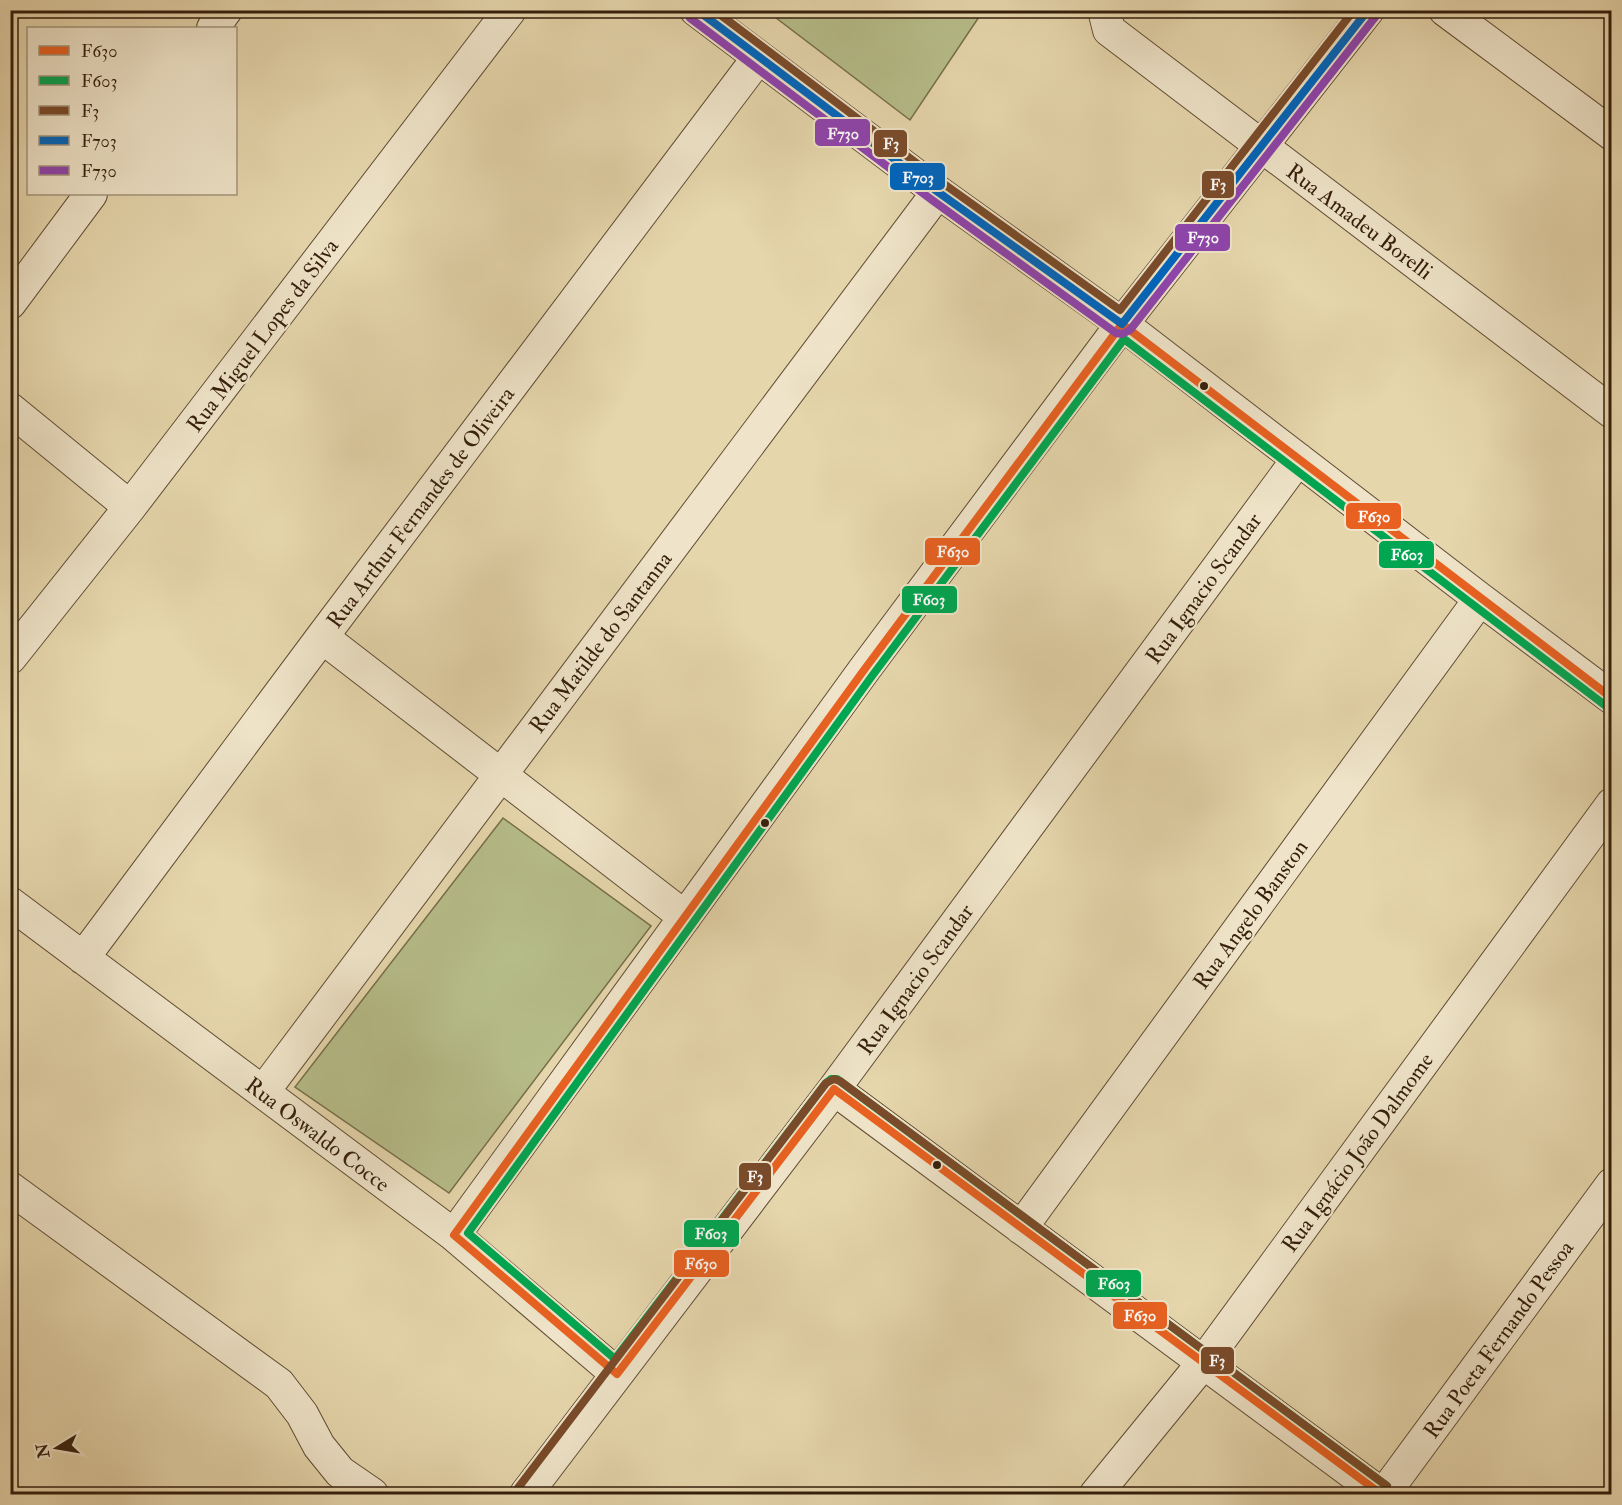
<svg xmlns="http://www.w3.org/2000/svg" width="1622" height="1505" font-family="'IM FELL Double Pica',serif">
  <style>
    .green { fill: #b6bd89; stroke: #756e4a; stroke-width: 1.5 }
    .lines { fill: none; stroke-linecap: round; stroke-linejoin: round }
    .minor-casing { stroke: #604c34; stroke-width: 34 }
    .minor { stroke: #efe4c9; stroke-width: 32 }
    .bus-1-casing { stroke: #efe4c9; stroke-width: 12 }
    .bus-2-casing { stroke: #efe4c9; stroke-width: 12 }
    .bus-3-casing { stroke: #efe4c9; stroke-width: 12 }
    .bus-4-casing { stroke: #efe4c9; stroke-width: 12 }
    .bus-5-casing { stroke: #efe4c9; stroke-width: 12 }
    .bus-1 { stroke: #e86121; stroke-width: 8 }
    .bus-2 { stroke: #00a651; stroke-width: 8 }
    .bus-3 { stroke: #7a4b2a; stroke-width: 8 }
    .bus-4 { stroke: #0065bd; stroke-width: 8 }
    .bus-5 { stroke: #8e44ad; stroke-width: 8 }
    .bus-dot { fill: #341e0c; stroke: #efe4c9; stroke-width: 2 }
    .labels { text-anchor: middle; stroke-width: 4.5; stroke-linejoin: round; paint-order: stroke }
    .street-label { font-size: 22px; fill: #341e0c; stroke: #efe4c9 }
    .line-badge { stroke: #efe4c9; stroke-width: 2 }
    .badge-label { font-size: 16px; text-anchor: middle; font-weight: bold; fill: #fff }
  </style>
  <rect width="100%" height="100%" fill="#e6d6ac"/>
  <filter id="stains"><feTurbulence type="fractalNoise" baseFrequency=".00333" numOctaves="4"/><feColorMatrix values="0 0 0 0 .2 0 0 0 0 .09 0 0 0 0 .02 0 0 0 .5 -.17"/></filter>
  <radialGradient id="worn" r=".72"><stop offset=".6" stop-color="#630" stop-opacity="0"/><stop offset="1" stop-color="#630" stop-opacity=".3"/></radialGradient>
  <path class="green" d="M767 11H983L910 120Z
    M503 818 651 926 449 1193 295 1087Z"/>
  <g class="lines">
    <defs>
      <path id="minor" d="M696 10 938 192 1122 324 1480 599 1612 698
        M1104 10 1109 30 1612 412
        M1445 10 1612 134
        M213 28 226 10
        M10 303 91 194
        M10 409 130 507
        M322 637 685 917
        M10 658 130 507 510 10
        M10 903 454 1235 617 1374
        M83 958 322 637 758 58
        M834 1089 1381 1494
        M263 1092 938 192
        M10 1188 279 1384 302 1414 319 1446 340 1472 372 1494
        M1021 1228 1480 599
        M454 1235 864 670 1122 324 1368 10
        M526 1494 834 1089 1298 459
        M1096 1494 1203 1363 1612 804
        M1384 1494 1612 1184"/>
    </defs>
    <use href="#minor" class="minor-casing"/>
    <use href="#minor" class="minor"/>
    <defs>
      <path id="bus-1" d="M1381 1494 834 1089 617 1374 454 1235 864 670 1122 324 1612 698"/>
      <path id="bus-2" d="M1387 1486 837 1079H831L826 1083 615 1359 468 1233 872 676 1124 339 1606 706"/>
      <path id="bus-3" d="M714 10 944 184 1120 310 1354 10
        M518 1488 826 1083 834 1079 840 1081 1387 1486"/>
      <path id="bus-4" d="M697 10 938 192 1122 324 1368 10"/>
      <path id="bus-5" d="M690 18 932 200 1116 333 1122 334 1130 330 1376 16"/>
    </defs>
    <use href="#bus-1" class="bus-1-casing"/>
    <use href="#bus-2" class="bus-2-casing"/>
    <use href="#bus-3" class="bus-3-casing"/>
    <use href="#bus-4" class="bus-4-casing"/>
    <use href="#bus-5" class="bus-5-casing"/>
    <use href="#bus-1" class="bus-1"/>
    <use href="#bus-2" class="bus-2"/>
    <use href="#bus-3" class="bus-3"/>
    <use href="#bus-4" class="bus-4"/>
    <use href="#bus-5" class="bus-5"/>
  </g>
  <g class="bus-dot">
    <circle cx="1204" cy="386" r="5"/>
    <circle cx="765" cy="823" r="5"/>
    <circle cx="937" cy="1165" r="5"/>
  </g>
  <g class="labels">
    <g class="street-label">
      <text transform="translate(1360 221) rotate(37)" y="8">Rua Amadeu Borelli</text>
      <text transform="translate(262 335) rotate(-53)" y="8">Rua Miguel Lopes da Silva</text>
      <text transform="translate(420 507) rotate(-53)" y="8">Rua Arthur Fernandes de Oliveira</text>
      <text transform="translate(1203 588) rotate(-54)" y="8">Rua Ignacio Scandar</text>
      <text transform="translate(600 642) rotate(-53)" y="8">Rua Matilde do Santanna</text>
      <text transform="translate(1250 914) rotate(-54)" y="8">Rua Angelo Banston</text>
      <text transform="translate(915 979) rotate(-54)" y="8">Rua Ignacio Scandar</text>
      <text transform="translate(318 1134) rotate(37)" y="8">Rua Oswaldo Cocce</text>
      <text transform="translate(1357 1152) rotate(-54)" y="8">Rua Ignácio João Dalmome</text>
      <text transform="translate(1498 1339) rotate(-54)" y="8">Rua Poeta Fernando Pessoa</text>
    </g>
  </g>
  <g class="line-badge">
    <rect x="814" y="118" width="57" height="29" rx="6" fill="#8e44ad"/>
    <rect x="873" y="129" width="35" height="29" rx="6" fill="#7a4b2a"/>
    <rect x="889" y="162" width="57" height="29" rx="6" fill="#0065bd"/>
    <rect x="1201" y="170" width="34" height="29" rx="6" fill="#7a4b2a"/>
    <rect x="1174" y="223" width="57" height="29" rx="6" fill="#8e44ad"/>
    <rect x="1345" y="502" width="57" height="28" rx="6" fill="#e86121"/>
    <rect x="924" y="537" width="57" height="29" rx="6" fill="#e86121"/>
    <rect x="1378" y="540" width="57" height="29" rx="6" fill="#00a651"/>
    <rect x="901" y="585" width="57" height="29" rx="6" fill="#00a651"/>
    <rect x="738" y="1162" width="34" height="29" rx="6" fill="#7a4b2a"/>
    <rect x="683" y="1219" width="57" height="29" rx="6" fill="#00a651"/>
    <rect x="673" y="1249" width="57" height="29" rx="6" fill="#e86121"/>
    <rect x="1085" y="1269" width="57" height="29" rx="6" fill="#00a651"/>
    <rect x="1112" y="1301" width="56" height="29" rx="6" fill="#e86121"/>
    <rect x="1200" y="1346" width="35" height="29" rx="6" fill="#7a4b2a"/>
  </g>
  <g class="badge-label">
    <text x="843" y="139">F730</text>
    <text x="891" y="149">F3</text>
    <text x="918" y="183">F703</text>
    <text x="1218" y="190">F3</text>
    <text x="1203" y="243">F730</text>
    <text x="1374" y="522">F630</text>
    <text x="953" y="557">F630</text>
    <text x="1407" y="560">F603</text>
    <text x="929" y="605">F603</text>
    <text x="755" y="1182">F3</text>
    <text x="711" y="1239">F603</text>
    <text x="701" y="1269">F630</text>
    <text x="1114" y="1289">F603</text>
    <text x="1140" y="1321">F630</text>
    <text x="1217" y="1366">F3</text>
  </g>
  <rect width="1622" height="1505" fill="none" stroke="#e6d6ac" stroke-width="36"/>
  <rect x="12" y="12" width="1598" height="1481" fill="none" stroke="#341e0c" stroke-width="3"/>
  <rect x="18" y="18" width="1586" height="1469" fill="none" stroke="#341e0c" stroke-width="1.5"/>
  <rect x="27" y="27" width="210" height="168" fill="#efe4c9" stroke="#a4957d" stroke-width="1.5"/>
  <rect x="39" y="46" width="30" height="9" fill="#e86121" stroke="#a4957d" stroke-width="1.5"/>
  <text x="81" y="57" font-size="18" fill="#341e0c">F630</text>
  <rect x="39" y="76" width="30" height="9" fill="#00a651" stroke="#a4957d" stroke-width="1.5"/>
  <text x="81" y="87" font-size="18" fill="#341e0c">F603</text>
  <rect x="39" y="106" width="30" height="9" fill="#7a4b2a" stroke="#a4957d" stroke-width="1.5"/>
  <text x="81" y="117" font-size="18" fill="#341e0c">F3</text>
  <rect x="39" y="136" width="30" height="9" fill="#0065bd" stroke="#a4957d" stroke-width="1.5"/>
  <text x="81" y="147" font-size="18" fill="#341e0c">F703</text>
  <rect x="39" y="166" width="30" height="9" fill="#8e44ad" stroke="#a4957d" stroke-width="1.5"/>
  <text x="81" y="177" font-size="18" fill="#341e0c">F730</text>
  <g transform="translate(57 1448) rotate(259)" stroke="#efe4c9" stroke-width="4.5" paint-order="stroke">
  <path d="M0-4.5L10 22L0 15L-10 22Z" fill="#341e0c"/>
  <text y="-9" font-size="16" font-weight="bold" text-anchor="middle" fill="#341e0c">N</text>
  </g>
  <rect width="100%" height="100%" filter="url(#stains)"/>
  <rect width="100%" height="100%" fill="url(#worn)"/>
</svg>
